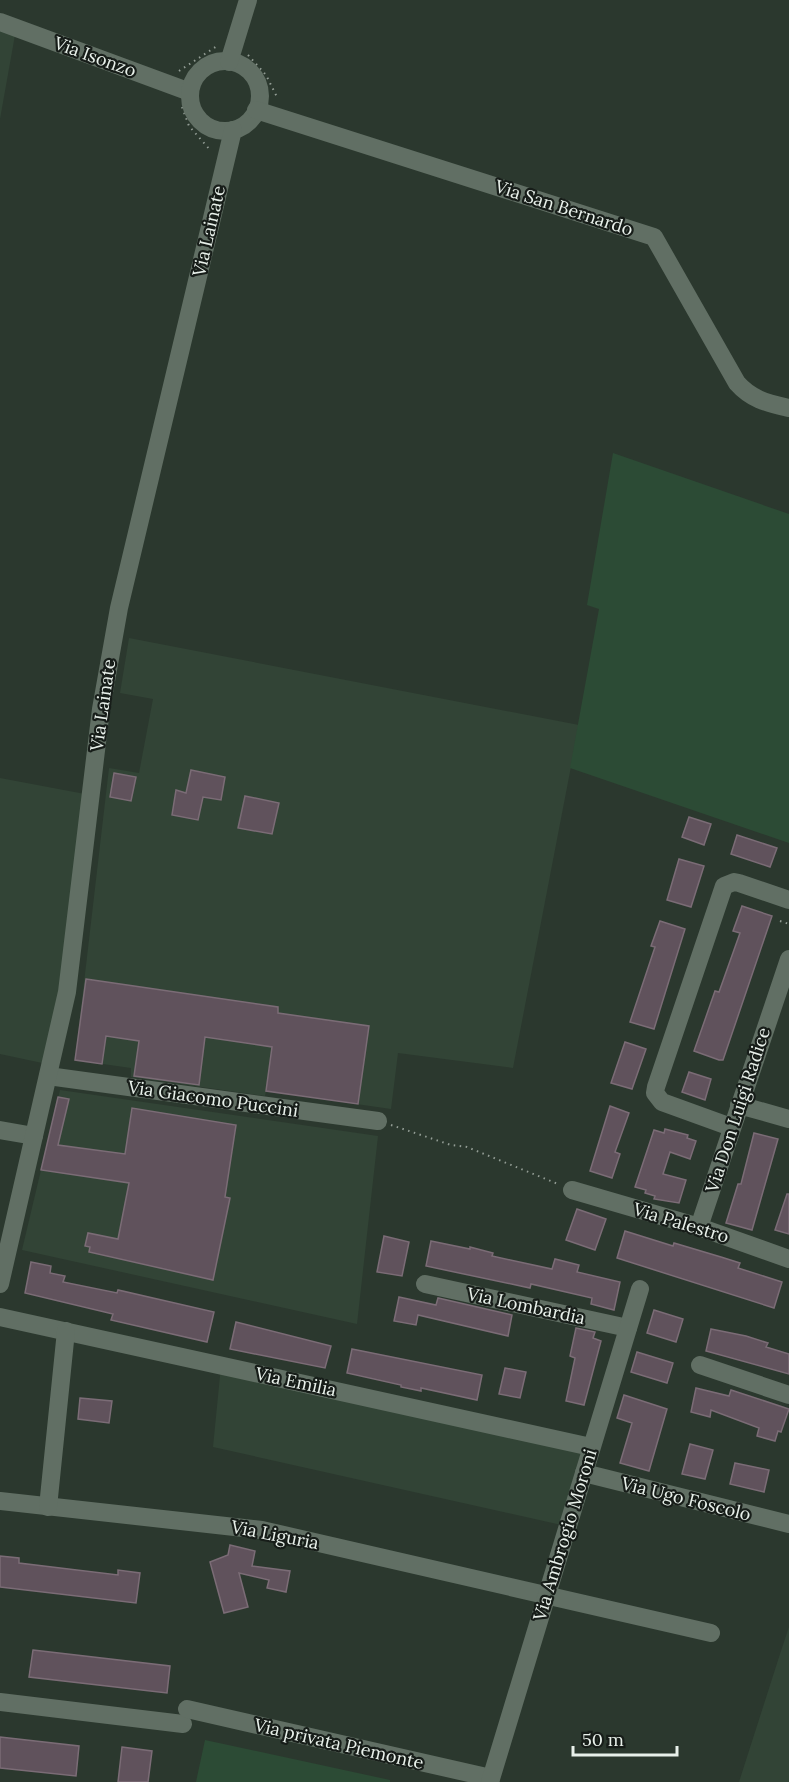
<svg xmlns="http://www.w3.org/2000/svg" width="789" height="1782" font-family="Lora,serif">
  <style>
    .built { fill: #324436 }
    .green { fill: #2c4b35 }
    .building { fill: #60525c; stroke: #7b6c76; stroke-width: 1.5 }
    .lines { fill: none; stroke-linecap: round; stroke-linejoin: round }
    .path { stroke: #939d95; stroke-width: 2; stroke-dasharray: 1.5 4.5; stroke-linecap: butt }
    .minor { stroke: #616f64; stroke-width: 18 }
    .labels { text-anchor: middle; stroke-width: 4.5; stroke-linejoin: round; paint-order: stroke }
    .street-label { font-size: 18px; fill: #e8f0ea; stroke: #171d19 }
  </style>
  <rect width="100%" height="100%" fill="#2b382e"/>
  <g class="built">
    <path d="M 0,29 L 15,35 L 0,119 Z"/>
    <path d="M 129,638 L 579,725 L 513,1068 L 398,1053 L 391,1109 L 266,1091 L 265,1096 L 131,1077 L 131,1068 L 75,1060 L 109,768 L 139,773 L 153,699 L 120,693 Z"/>
    <path d="M 0,778 L 85,794 L 63,991 L 47,1064 L 0,1054 Z"/>
    <path d="M 60,1090 L 378,1136 L 357,1324 L 22,1250 Z"/>
    <path d="M 221,1366 L 590,1448 L 566,1526 L 213,1447 Z"/>
    <path d="M 789,1627 L 789,1782 L 739,1782 L 780,1654 Z"/>
  </g>
  <g class="green">
    <path d="M 613,453 L 789,514 L 789,843 L 570,768 L 599,609 L 587,605 Z"/>
    <path d="M 205,1740 L 390,1780 L 390,1782 L 196,1782 Z"/>
  </g>
  <g class="building">
    <path d="M 191,770 L 225,777 L 221,800 L 203,797 L 198,820 L 172,815 L 176,790 L 186,793 Z"/>
    <path d="M 114,773 L 136,777 L 131,801 L 110,797 Z"/>
    <path d="M 245,796 L 279,803 L 272,834 L 238,828 Z"/>
    <path d="M 689,817 L 711,824 L 704,845 L 682,837 Z"/>
    <path d="M 737,835 L 777,848 L 770,867 L 731,854 Z"/>
    <path d="M 679,859 L 704,866 L 691,907 L 667,900 Z"/>
    <path d="M 742,906 L 772,916 L 723,1060 L 719,1060 L 694,1051 L 715,991 L 719,992 L 740,933 L 733,931 Z"/>
    <path d="M 660,921 L 685,929 L 654,1029 L 630,1022 L 655,947 L 651,946 Z"/>
    <path d="M 86,979 L 278,1007 L 278,1013 L 369,1026 L 358,1104 L 266,1091 L 272,1047 L 205,1037 L 199,1085 L 134,1076 L 139,1041 L 106,1036 L 102,1064 L 75,1060 Z"/>
    <path d="M 625,1042 L 646,1049 L 632,1089 L 611,1083 Z"/>
    <path d="M 689,1072 L 711,1079 L 705,1100 L 682,1092 Z"/>
    <path d="M 58,1097 L 69,1099 L 58,1145 L 125,1154 L 132,1108 L 236,1125 L 225,1197 L 230,1198 L 213,1280 L 89,1252 L 90,1247 L 85,1246 L 88,1233 L 118,1239 L 129,1183 L 41,1170 Z"/>
    <path d="M 610,1106 L 629,1113 L 615,1152 L 620,1154 L 612,1178 L 590,1171 Z"/>
    <path d="M 665,1129 L 688,1135 L 687,1138 L 696,1141 L 690,1159 L 670,1152 L 663,1174 L 686,1180 L 679,1203 L 654,1199 L 655,1196 L 645,1193 L 646,1190 L 635,1187 L 654,1130 L 664,1133 Z"/>
    <path d="M 754,1133 L 778,1139 L 752,1230 L 726,1223 L 738,1184 L 741,1184 Z"/>
    <path d="M 787,1194 L 789,1194 L 789,1234 L 775,1230 Z"/>
    <path d="M 577,1209 L 606,1219 L 595,1250 L 566,1240 Z"/>
    <path d="M 625,1231 L 673,1246 L 674,1243 L 721,1257 L 740,1263 L 738,1268 L 782,1282 L 774,1308 L 617,1258 Z"/>
    <path d="M 384,1236 L 409,1242 L 402,1276 L 377,1272 Z"/>
    <path d="M 431,1241 L 470,1249 L 470,1247 L 493,1253 L 492,1256 L 552,1269 L 555,1259 L 579,1265 L 577,1272 L 620,1282 L 614,1310 L 591,1304 L 592,1298 L 531,1284 L 530,1288 L 426,1266 Z"/>
    <path d="M 31,1262 L 51,1266 L 50,1273 L 65,1276 L 63,1282 L 117,1293 L 118,1290 L 214,1312 L 207,1342 L 111,1320 L 113,1314 L 25,1293 Z"/>
    <path d="M 399,1297 L 436,1305 L 438,1298 L 512,1315 L 508,1336 L 418,1315 L 416,1325 L 394,1321 Z"/>
    <path d="M 654,1310 L 683,1319 L 676,1342 L 647,1333 Z"/>
    <path d="M 236,1322 L 331,1346 L 325,1368 L 230,1349 Z"/>
    <path d="M 576,1328 L 595,1332 L 593,1338 L 601,1341 L 584,1405 L 566,1401 L 575,1358 L 570,1356 Z"/>
    <path d="M 711,1329 L 746,1336 L 768,1343 L 766,1347 L 789,1354 L 789,1374 L 706,1351 Z"/>
    <path d="M 352,1349 L 482,1375 L 477,1400 L 421,1388 L 421,1391 L 401,1387 L 401,1385 L 347,1373 Z"/>
    <path d="M 637,1352 L 673,1363 L 667,1383 L 631,1372 Z"/>
    <path d="M 505,1368 L 526,1372 L 520,1398 L 499,1394 Z"/>
    <path d="M 696,1388 L 729,1396 L 731,1390 L 789,1409 L 781,1432 L 778,1431 L 775,1441 L 757,1436 L 759,1428 L 711,1410 L 710,1417 L 691,1412 Z"/>
    <path d="M 624,1395 L 667,1409 L 649,1471 L 620,1463 L 632,1423 L 617,1418 Z"/>
    <path d="M 80,1398 L 112,1401 L 109,1423 L 78,1419 Z"/>
    <path d="M 690,1444 L 713,1450 L 705,1479 L 682,1474 Z"/>
    <path d="M 735,1463 L 769,1470 L 764,1492 L 730,1484 Z"/>
    <path d="M 230,1545 L 255,1551 L 252,1566 L 290,1571 L 286,1592 L 267,1588 L 269,1580 L 239,1573 L 248,1607 L 224,1613 L 210,1562 L 228,1555 Z"/>
    <path d="M 0,1556 L 19,1558 L 19,1563 L 118,1575 L 118,1570 L 140,1573 L 136,1603 L 0,1587 Z"/>
    <path d="M 33,1650 L 170,1666 L 167,1693 L 29,1677 Z"/>
    <path d="M 0,1737 L 79,1746 L 76,1776 L 0,1768 Z"/>
    <path d="M 122,1747 L 152,1751 L 148,1782 L 118,1782 Z"/>
  </g>
  <g class="lines">
    <g class="path">
      <path d="M 248,55 L 266,75 L 278,99"/>
      <path d="M 179,71 L 217,46"/>
      <path d="M 182,107 L 189,126 L 211,151"/>
      <path d="M 780,921 L 789,924"/>
      <path d="M 391,1125 L 451,1145 L 467,1147 L 558,1184"/>
    </g>
    <g class="minor">
      <path d="M 0,22 L 190,92"/>
      <circle cx="225" cy="96" r="35"/>
      <path d="M 229,62 L 248,0"/>
      <path d="M 256,110 L 654,237 L 737,383 C 752,400 768,403 789,408"/>
      <path d="M 48,1076 L 378,1121"/>
      <path d="M 739,1105 L 789,1119"/>
      <path d="M 731,1127 L 662,1102 L 655,1093 L 656,1087 L 724,886 L 734,882 L 739,883 L 789,900"/>
      <path d="M 0,1130 L 34,1136"/>
      <path d="M 572,1190 L 699,1227 L 789,1259"/>
      <path d="M 699,1227 L 789,959"/>
      <path d="M 0,1284 L 67,992 L 101,709 L 119,608 L 233,130"/>
      <path d="M 425,1284 L 628,1328"/>
      <path d="M 0,1317 L 591,1447"/>
      <path d="M 700,1365 L 789,1395"/>
      <path d="M 584,1473 L 789,1524"/>
      <path d="M 0,1501 L 262,1530 L 711,1633"/>
      <path d="M 48,1507 L 66,1331"/>
      <path d="M 0,1702 L 183,1724"/>
      <path d="M 187,1709 L 491,1778"/>
      <path d="M 490,1782 L 640,1289"/>
    </g>
  </g>
  <g class="labels">
    <g class="street-label">
      <text transform="translate(95 57) rotate(20)" y="6">Via Isonzo</text>
      <text transform="translate(564 208) rotate(18)" y="6">Via San Bernardo</text>
      <text transform="translate(209 231) rotate(-77)" y="6">Via Lainate</text>
      <text transform="translate(103 705) rotate(-82)" y="6">Via Lainate</text>
      <text transform="translate(213 1099) rotate(8)" y="6">Via Giacomo Puccini</text>
      <text transform="translate(738 1110) rotate(-72)" y="6">Via Don Luigi Radice</text>
      <text transform="translate(681 1223) rotate(17)" y="6">Via Palestro</text>
      <text transform="translate(526 1306) rotate(12)" y="6">Via Lombardia</text>
      <text transform="translate(296 1382) rotate(12)" y="6">Via Emilia</text>
      <text transform="translate(686 1499) rotate(14)" y="6">Via Ugo Foscolo</text>
      <text transform="translate(275 1535) rotate(11)" y="6">Via Liguria</text>
      <text transform="translate(565 1535) rotate(-73)" y="6">Via Ambrogio Moroni</text>
      <text transform="translate(339 1744) rotate(13)" y="6">Via privata Piemonte</text>
    </g>
  </g>
  <path d="M573 1746v9h104v-9" fill="none" stroke="#e8f0ea" stroke-width="3"/>
  <text x="582" y="1746" font-size="18" fill="#e8f0ea" stroke="#171d19" stroke-width="4.5" paint-order="stroke">50 m</text>
</svg>
